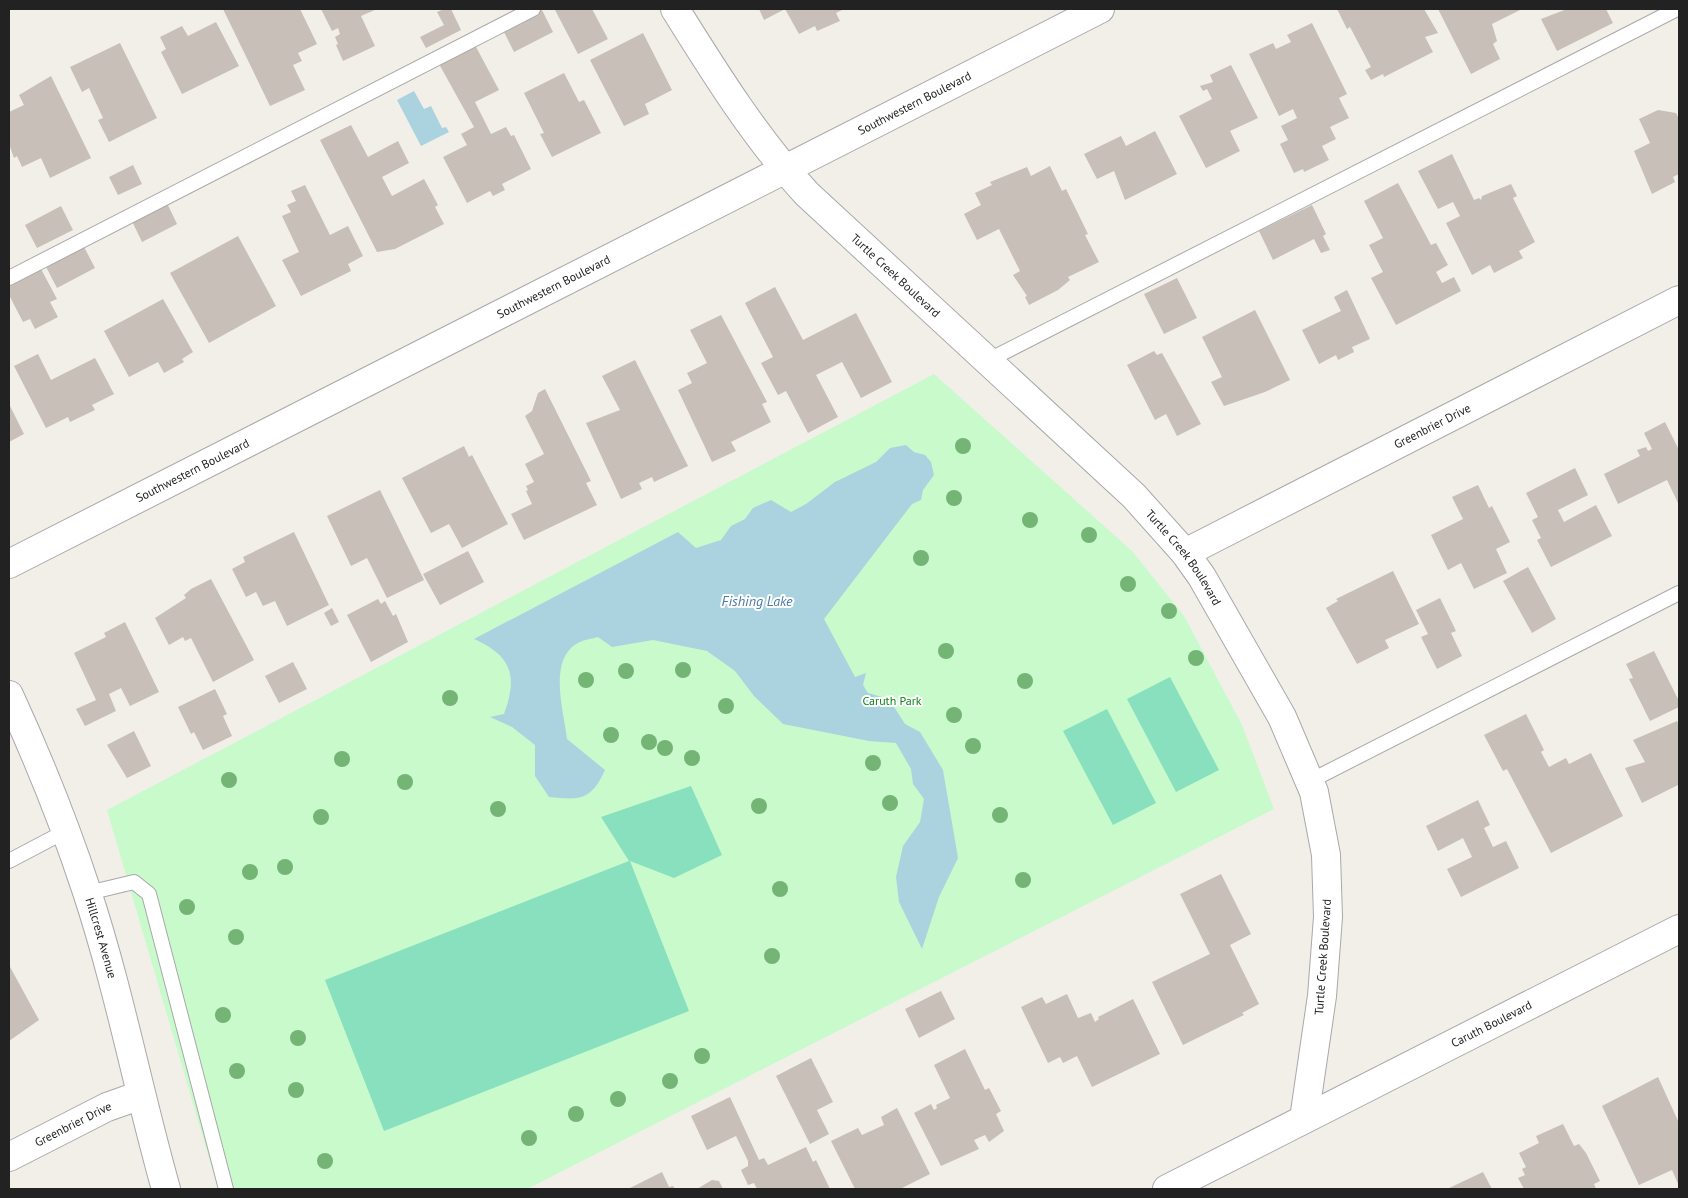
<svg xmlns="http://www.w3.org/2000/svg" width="1688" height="1198" font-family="'PT Sans',sans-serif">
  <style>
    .park { fill: #c8facc }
    .pitch { fill: #88e0be }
    .water { fill: #aad3df }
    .building { fill: #c7bfb8 }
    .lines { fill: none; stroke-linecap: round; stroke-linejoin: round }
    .service-casing { stroke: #a9a9a9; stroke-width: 16 }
    .minor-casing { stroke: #a9a9a9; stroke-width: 30 }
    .tertiary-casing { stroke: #a9a9a9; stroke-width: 30 }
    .service { stroke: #fff; stroke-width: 14 }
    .minor { stroke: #fff; stroke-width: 28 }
    .tertiary { stroke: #fff; stroke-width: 28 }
    .tree { fill: #74b475 }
    .labels { text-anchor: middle; stroke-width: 4; stroke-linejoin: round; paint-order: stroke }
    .street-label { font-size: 12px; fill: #222; stroke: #fff }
    .park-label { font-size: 12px; fill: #0c8416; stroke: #fff }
    .water-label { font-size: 14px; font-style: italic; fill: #4a7aab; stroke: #fff }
  </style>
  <rect width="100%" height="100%" fill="#f2efe9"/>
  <path class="park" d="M 934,374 L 1132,551 L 1184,616 L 1242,725 L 1274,809 L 527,1189 L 218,1189 L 107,810 Z"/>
  <g class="pitch">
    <path d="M 1170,677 L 1219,770 L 1176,792 L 1127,699 Z"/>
    <path d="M 1107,709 L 1156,803 L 1113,825 L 1063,731 Z"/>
    <path d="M 691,786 L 722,855 L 674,878 L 630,861 L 689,1011 L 384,1131 L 325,980 L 629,861 L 601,817 Z"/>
  </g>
  <g class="water">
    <path d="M 414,91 L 424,109 L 431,106 L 442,128 L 446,127 L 449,132 L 421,146 L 397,100 Z"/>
    <path d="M 906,445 L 914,452 L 925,455 L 931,462 L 934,475 L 923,490 L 921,500 L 912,504 L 824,619 L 855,677 L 866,673 L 863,685 L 868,693 L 889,699 L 905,724 L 920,732 L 943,770 L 958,858 L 939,897 L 922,949 L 899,902 L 896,877 L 903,846 L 920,822 L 924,799 L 913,784 L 911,769 L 896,743 L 869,741 L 783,724 L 754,696 L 735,671 L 707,651 L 653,640 L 612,647 L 598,637 C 591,639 582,640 576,644 C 548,662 564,712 567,739 L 605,770 C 591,801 580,800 549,797 L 535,776 L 535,745 L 512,727 L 490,717 L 504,714 C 518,676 512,656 474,639 L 678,532 L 696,548 L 721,540 L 731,526 L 745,519 L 753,508 L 771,500 L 791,512 L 806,504 L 835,482 L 876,462 L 890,448 Z"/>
  </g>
  <g class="building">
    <path d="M 223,9 L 300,9 L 317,44 L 298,53 L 302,61 L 293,65 L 305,90 L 270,106 Z"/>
    <path d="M 321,9 L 377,9 L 361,16 L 375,46 L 343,61 L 336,45 L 338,44 L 335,37 L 340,34 L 338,28 L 332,31 Z"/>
    <path d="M 444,9 L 451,9 L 461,30 L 426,48 L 420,37 L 444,25 L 437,12 Z"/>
    <path d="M 559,9 L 592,9 L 608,39 L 578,54 L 555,10 Z"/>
    <path d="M 759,9 L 844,9 L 836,13 L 840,21 L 817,31 L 815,26 L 799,34 L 785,9 L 764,20 Z"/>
    <path d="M 1337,9 L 1424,9 L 1438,33 L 1425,37 L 1433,52 L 1384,77 L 1383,74 L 1371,80 L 1365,70 L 1371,67 L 1350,27 L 1347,29 Z"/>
    <path d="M 1438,9 L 1522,9 L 1492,24 L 1497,41 L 1493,44 L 1500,59 L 1471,74 Z"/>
    <path d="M 1567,9 L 1606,9 L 1613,23 L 1557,51 L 1541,19 Z"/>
    <path d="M 542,10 L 553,32 L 514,52 L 503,30 Z"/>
    <path d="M 216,22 L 239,66 L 182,94 L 161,52 L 166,49 L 160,37 L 182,26 L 188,36 Z"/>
    <path d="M 1312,23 L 1347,94 L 1339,98 L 1349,118 L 1330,127 L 1336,139 L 1322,146 L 1329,160 L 1304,172 L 1303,169 L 1294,173 L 1280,144 L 1288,140 L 1281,126 L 1297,118 L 1293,109 L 1279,116 L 1249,54 L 1273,43 L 1276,49 L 1291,42 L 1287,35 Z"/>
    <path d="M 643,33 L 672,90 L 645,104 L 649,114 L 624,126 L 590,60 Z"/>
    <path d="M 120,43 L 157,118 L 109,142 L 98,120 L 103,118 L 89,88 L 82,92 L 70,67 Z"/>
    <path d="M 475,45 L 499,90 L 475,102 L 491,134 L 506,127 L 511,136 L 514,135 L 531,169 L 502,184 L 505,190 L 493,196 L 490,191 L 467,203 L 443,157 L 467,145 L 461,134 L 474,127 L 439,64 Z"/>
    <path d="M 1231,65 L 1258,118 L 1230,131 L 1240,151 L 1206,168 L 1179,116 L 1212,99 L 1207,89 L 1203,91 L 1200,86 L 1213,82 L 1210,75 Z"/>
    <path d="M 564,73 L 579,102 L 584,100 L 601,133 L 552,157 L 540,134 L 544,133 L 524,93 Z"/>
    <path d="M 51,76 L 91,158 L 50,178 L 41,158 L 22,167 L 17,156 L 14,158 L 9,144 L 9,112 L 24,105 L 19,95 Z"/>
    <path d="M 1658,110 L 1676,113 L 1679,119 L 1679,174 L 1673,177 L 1675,182 L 1652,194 L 1634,151 L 1650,143 L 1639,119 Z"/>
    <path d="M 351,125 L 368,157 L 398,141 L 409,163 L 382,177 L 392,196 L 424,179 L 438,205 L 435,207 L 444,224 L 395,249 L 377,252 L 320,140 Z"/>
    <path d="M 1155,131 L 1177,174 L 1125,200 L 1114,171 L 1097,179 L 1084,154 L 1121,136 L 1126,146 Z"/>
    <path d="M 1452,154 L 1474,200 L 1479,198 L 1481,200 L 1482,196 L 1511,184 L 1517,196 L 1513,198 L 1535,242 L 1519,251 L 1523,258 L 1494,273 L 1490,265 L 1472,275 L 1446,223 L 1460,216 L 1453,202 L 1438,209 L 1418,171 Z"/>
    <path d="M 133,165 L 142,184 L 118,195 L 109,177 Z"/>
    <path d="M 1050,166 L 1062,191 L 1066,189 L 1088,234 L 1085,235 L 1099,262 L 1068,277 L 1070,280 L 1058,290 L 1029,305 L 1025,297 L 1027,296 L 1013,275 L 1020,271 L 999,229 L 977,240 L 964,214 L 981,205 L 975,193 L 992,185 L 990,182 L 1027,167 L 1031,176 Z"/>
    <path d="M 1398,183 L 1431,245 L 1436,243 L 1448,265 L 1436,272 L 1442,283 L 1454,277 L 1461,291 L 1396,325 L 1371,278 L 1383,272 L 1369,245 L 1383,238 L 1364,201 Z"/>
    <path d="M 305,185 L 330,235 L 348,226 L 363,256 L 348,264 L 351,271 L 301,296 L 282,260 L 299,252 L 282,216 L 291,212 L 287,205 L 296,201 L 291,191 Z"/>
    <path d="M 165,199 L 177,224 L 142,242 L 130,217 Z"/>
    <path d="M 1312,205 L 1326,234 L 1323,236 L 1330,250 L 1321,253 L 1314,239 L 1273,260 L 1259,231 Z"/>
    <path d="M 61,206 L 73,230 L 37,248 L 25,225 Z"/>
    <path d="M 238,236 L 276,306 L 209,343 L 170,273 Z"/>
    <path d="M 82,243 L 95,268 L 57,288 L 44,263 Z"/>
    <path d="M 41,269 L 57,299 L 50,302 L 58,317 L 35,329 L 30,319 L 23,322 L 9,295 L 9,286 Z"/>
    <path d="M 1177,278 L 1197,318 L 1164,334 L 1144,294 Z"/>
    <path d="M 775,287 L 803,340 L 856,313 L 892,382 L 861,398 L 842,362 L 816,375 L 838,417 L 808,433 L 786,391 L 778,395 L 761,363 L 773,357 L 745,303 Z"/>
    <path d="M 1347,290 L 1370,339 L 1352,347 L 1354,352 L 1338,360 L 1336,355 L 1319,364 L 1302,330 L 1341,311 L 1334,297 Z"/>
    <path d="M 163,299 L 193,352 L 182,359 L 184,362 L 164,373 L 158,362 L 129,377 L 104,331 Z"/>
    <path d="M 1255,310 L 1290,380 L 1265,392 L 1224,406 L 1211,382 L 1222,377 L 1202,337 Z"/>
    <path d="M 721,315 L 767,402 L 762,404 L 771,422 L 731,442 L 736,451 L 712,462 L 678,390 L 692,383 L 687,373 L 707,363 L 690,330 Z"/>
    <path d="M 1154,351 L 1157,355 L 1162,353 L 1201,424 L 1177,436 L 1166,414 L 1155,420 L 1127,365 Z"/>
    <path d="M 38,354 L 51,380 L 95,358 L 114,394 L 92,405 L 95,410 L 70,422 L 68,417 L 46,428 L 14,366 Z"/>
    <path d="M 635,360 L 688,466 L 654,482 L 652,477 L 639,483 L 642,489 L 621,499 L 586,423 L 620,410 L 602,376 Z"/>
    <path d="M 545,389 L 591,481 L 586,483 L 597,505 L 524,540 L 511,514 L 532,504 L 526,491 L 528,490 L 526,486 L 534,482 L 525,464 L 544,454 L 525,416 L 532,411 L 538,393 Z"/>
    <path d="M 9,404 L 24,434 L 9,442 Z"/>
    <path d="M 1665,422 L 1679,450 L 1679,505 L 1667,480 L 1618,504 L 1604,474 L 1640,456 L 1637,450 L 1646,447 L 1648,451 L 1652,449 L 1644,433 Z"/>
    <path d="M 464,446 L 469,457 L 472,455 L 508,524 L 462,548 L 449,524 L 431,533 L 402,478 Z"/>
    <path d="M 1575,468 L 1588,495 L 1558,510 L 1564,522 L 1596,505 L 1612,536 L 1551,567 L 1537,540 L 1541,538 L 1532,520 L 1538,517 L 1526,493 Z"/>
    <path d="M 1478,485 L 1489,508 L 1492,506 L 1510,542 L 1496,549 L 1507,573 L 1474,589 L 1461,563 L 1448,570 L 1431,535 L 1463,519 L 1452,497 Z"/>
    <path d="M 380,490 L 424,580 L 387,598 L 367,558 L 351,566 L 327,516 Z"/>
    <path d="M 294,532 L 329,605 L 287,626 L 275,601 L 263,606 L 256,592 L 246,597 L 232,569 L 245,562 L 243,557 Z"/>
    <path d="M 468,551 L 484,582 L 440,605 L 423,574 Z"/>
    <path d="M 1528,567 L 1556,619 L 1532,633 L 1503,581 Z"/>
    <path d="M 1393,571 L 1419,624 L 1385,640 L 1389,648 L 1357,664 L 1326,608 L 1338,601 L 1336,599 Z"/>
    <path d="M 211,579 L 254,660 L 213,682 L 191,638 L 185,641 L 183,637 L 169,645 L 155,618 L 186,598 L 184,595 L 191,589 Z"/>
    <path d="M 1440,598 L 1456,631 L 1451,633 L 1462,656 L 1437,669 L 1421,637 L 1428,634 L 1416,610 Z"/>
    <path d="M 378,599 L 381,604 L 385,601 L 393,616 L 396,614 L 408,642 L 371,662 L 347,615 Z"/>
    <path d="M 332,608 L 339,622 L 331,626 L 324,613 Z"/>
    <path d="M 125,622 L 159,692 L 130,706 L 121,688 L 109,694 L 116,711 L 85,726 L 76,709 L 96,700 L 74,653 L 106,637 L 104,633 Z"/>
    <path d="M 1654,651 L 1679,701 L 1679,707 L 1650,721 L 1629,679 L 1633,678 L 1626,664 Z"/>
    <path d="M 293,662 L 307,689 L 279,703 L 265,676 Z"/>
    <path d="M 215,689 L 227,714 L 223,716 L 232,736 L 203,750 L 194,732 L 191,734 L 178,707 Z"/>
    <path d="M 1526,714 L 1544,750 L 1541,752 L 1549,767 L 1566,758 L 1569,764 L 1591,753 L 1623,816 L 1551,853 L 1507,769 L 1503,771 L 1484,735 Z"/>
    <path d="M 1677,721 L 1679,725 L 1679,789 L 1678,785 L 1642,803 L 1625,768 L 1645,762 L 1633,740 Z"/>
    <path d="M 134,731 L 151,766 L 127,778 L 107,745 Z"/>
    <path d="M 1478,800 L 1490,825 L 1484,828 L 1493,847 L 1506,841 L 1519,868 L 1461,897 L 1447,869 L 1472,857 L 1463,838 L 1438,851 L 1426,826 Z"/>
    <path d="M 1221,874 L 1251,934 L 1230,945 L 1259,1004 L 1242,1013 L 1244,1015 L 1183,1045 L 1152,982 L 1210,954 L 1180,894 Z"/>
    <path d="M 9,965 L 39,1020 L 9,1041 Z"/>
    <path d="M 941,991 L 955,1019 L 919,1038 L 905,1009 Z"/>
    <path d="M 1067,994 L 1078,1018 L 1091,1013 L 1095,1022 L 1099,1019 L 1098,1017 L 1133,999 L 1160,1054 L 1092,1087 L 1077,1056 L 1063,1063 L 1060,1057 L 1048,1063 L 1021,1007 L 1042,997 L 1046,1004 Z"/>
    <path d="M 965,1049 L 985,1090 L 989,1088 L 1001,1111 L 996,1114 L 1004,1131 L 989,1142 L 985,1135 L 974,1140 L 979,1149 L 941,1166 L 914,1113 L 931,1104 L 934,1110 L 937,1108 L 936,1105 L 950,1098 L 934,1065 Z"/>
    <path d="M 811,1058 L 833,1102 L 817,1110 L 829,1134 L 810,1144 L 776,1076 Z"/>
    <path d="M 1658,1077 L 1679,1123 L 1679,1186 L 1672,1170 L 1639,1185 L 1602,1106 Z"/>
    <path d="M 730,1097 L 759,1160 L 764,1158 L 768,1165 L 806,1147 L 813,1162 L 816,1160 L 830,1189 L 757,1189 L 754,1183 L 748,1185 L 741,1170 L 748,1166 L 748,1161 L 736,1136 L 707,1150 L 691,1116 Z"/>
    <path d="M 897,1108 L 930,1174 L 900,1189 L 855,1189 L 831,1141 L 858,1128 L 862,1135 L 884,1125 L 881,1117 Z"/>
    <path d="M 1563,1124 L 1574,1146 L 1579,1144 L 1586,1153 L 1600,1181 L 1594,1184 L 1596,1189 L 1524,1189 L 1518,1178 L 1525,1175 L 1522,1169 L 1526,1167 L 1519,1153 L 1539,1143 L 1536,1136 Z"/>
    <path d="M 662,1172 L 669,1187 L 673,1186 L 675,1189 L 628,1189 Z"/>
    <path d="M 1483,1172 L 1492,1189 L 1447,1189 Z"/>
    <path d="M 712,1180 L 719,1181 L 723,1189 L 697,1189 Z"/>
  </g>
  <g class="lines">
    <g class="service-casing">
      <g id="service">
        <path d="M 9,278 L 533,9"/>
        <path d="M 987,361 L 1677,9"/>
        <path d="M 1310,781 L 1679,593"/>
        <path d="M 9,861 L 66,831"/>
        <path d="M 88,893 L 134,882 L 149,894 L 226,1189"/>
      </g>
    </g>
    <g class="minor-casing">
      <g id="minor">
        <path id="s1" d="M 675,9 C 715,73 756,139 807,194 L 1134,496 L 1185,553 L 1202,577 L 1282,717 L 1314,792 L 1326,855 L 1328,917 L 1322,996 L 1304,1119"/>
        <path id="s2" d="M 1185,553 L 1679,300"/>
        <path id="s3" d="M 9,1157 L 107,1107 L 141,1095"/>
        <path id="s4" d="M 1167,1189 L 1679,929"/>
      </g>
    </g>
    <g class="tertiary-casing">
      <g id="tertiary">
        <path id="s5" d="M 9,564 L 1100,9"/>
        <path id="s6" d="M 9,695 C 38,758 65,825 87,892 C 119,989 138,1090 166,1189"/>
      </g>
    </g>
    <use href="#service" class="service"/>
    <use href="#minor" class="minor"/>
    <use href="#tertiary" class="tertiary"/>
  </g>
  <g class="tree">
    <circle cx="963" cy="446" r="8"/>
    <circle cx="954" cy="498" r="8"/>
    <circle cx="1030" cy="520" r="8"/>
    <circle cx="1089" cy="535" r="8"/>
    <circle cx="921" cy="558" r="8"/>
    <circle cx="1128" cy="584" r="8"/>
    <circle cx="1169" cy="611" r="8"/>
    <circle cx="946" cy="651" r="8"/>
    <circle cx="1196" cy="658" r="8"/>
    <circle cx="683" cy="670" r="8"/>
    <circle cx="626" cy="671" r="8"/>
    <circle cx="586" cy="680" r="8"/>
    <circle cx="1025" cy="681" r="8"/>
    <circle cx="450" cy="698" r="8"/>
    <circle cx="726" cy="706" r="8"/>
    <circle cx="954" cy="715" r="8"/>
    <circle cx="611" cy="735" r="8"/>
    <circle cx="649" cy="742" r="8"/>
    <circle cx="973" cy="746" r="8"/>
    <circle cx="665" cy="748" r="8"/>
    <circle cx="692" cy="758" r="8"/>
    <circle cx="342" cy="759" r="8"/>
    <circle cx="873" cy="763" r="8"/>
    <circle cx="229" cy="780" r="8"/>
    <circle cx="405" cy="782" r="8"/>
    <circle cx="890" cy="803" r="8"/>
    <circle cx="759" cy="806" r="8"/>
    <circle cx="498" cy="809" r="8"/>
    <circle cx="1000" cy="815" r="8"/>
    <circle cx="321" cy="817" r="8"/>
    <circle cx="285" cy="867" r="8"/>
    <circle cx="250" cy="872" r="8"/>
    <circle cx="1023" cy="880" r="8"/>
    <circle cx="780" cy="889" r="8"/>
    <circle cx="187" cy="907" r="8"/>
    <circle cx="236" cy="937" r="8"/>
    <circle cx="772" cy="956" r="8"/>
    <circle cx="223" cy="1015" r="8"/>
    <circle cx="298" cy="1038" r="8"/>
    <circle cx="702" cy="1056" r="8"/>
    <circle cx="237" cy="1071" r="8"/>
    <circle cx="670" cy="1081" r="8"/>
    <circle cx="296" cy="1090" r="8"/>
    <circle cx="618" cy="1099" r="8"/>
    <circle cx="576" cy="1114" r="8"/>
    <circle cx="529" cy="1138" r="8"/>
    <circle cx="325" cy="1161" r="8"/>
  </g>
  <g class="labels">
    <g class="street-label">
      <text dy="4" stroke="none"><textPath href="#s5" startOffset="1016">Southwestern Boulevard</textPath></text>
      <text dy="4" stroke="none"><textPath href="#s1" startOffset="348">Turtle Creek Boulevard</textPath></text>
      <text dy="4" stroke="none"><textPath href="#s5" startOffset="611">Southwestern Boulevard</textPath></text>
      <text dy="4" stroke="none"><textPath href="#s2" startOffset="278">Greenbrier Drive</textPath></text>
      <text dy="4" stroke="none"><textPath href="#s5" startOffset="206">Southwestern Boulevard</textPath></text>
      <text dy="4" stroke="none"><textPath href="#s1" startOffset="752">Turtle Creek Boulevard</textPath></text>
      <text dy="4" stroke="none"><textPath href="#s6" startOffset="260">Hillcrest Avenue</textPath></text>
      <text transform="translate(1323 957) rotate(-86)" y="4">Turtle Creek Boulevard</text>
      <text dy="4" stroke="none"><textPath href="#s4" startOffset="364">Caruth Boulevard</textPath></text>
      <text dy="4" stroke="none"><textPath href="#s3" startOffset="72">Greenbrier Drive</textPath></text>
    </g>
    <g class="park-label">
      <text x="892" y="705">Caruth Park</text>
    </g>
    <g class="water-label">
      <text x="757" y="606">Fishing Lake</text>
    </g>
  </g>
  <rect width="1688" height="1198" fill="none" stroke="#222222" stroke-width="20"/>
</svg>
